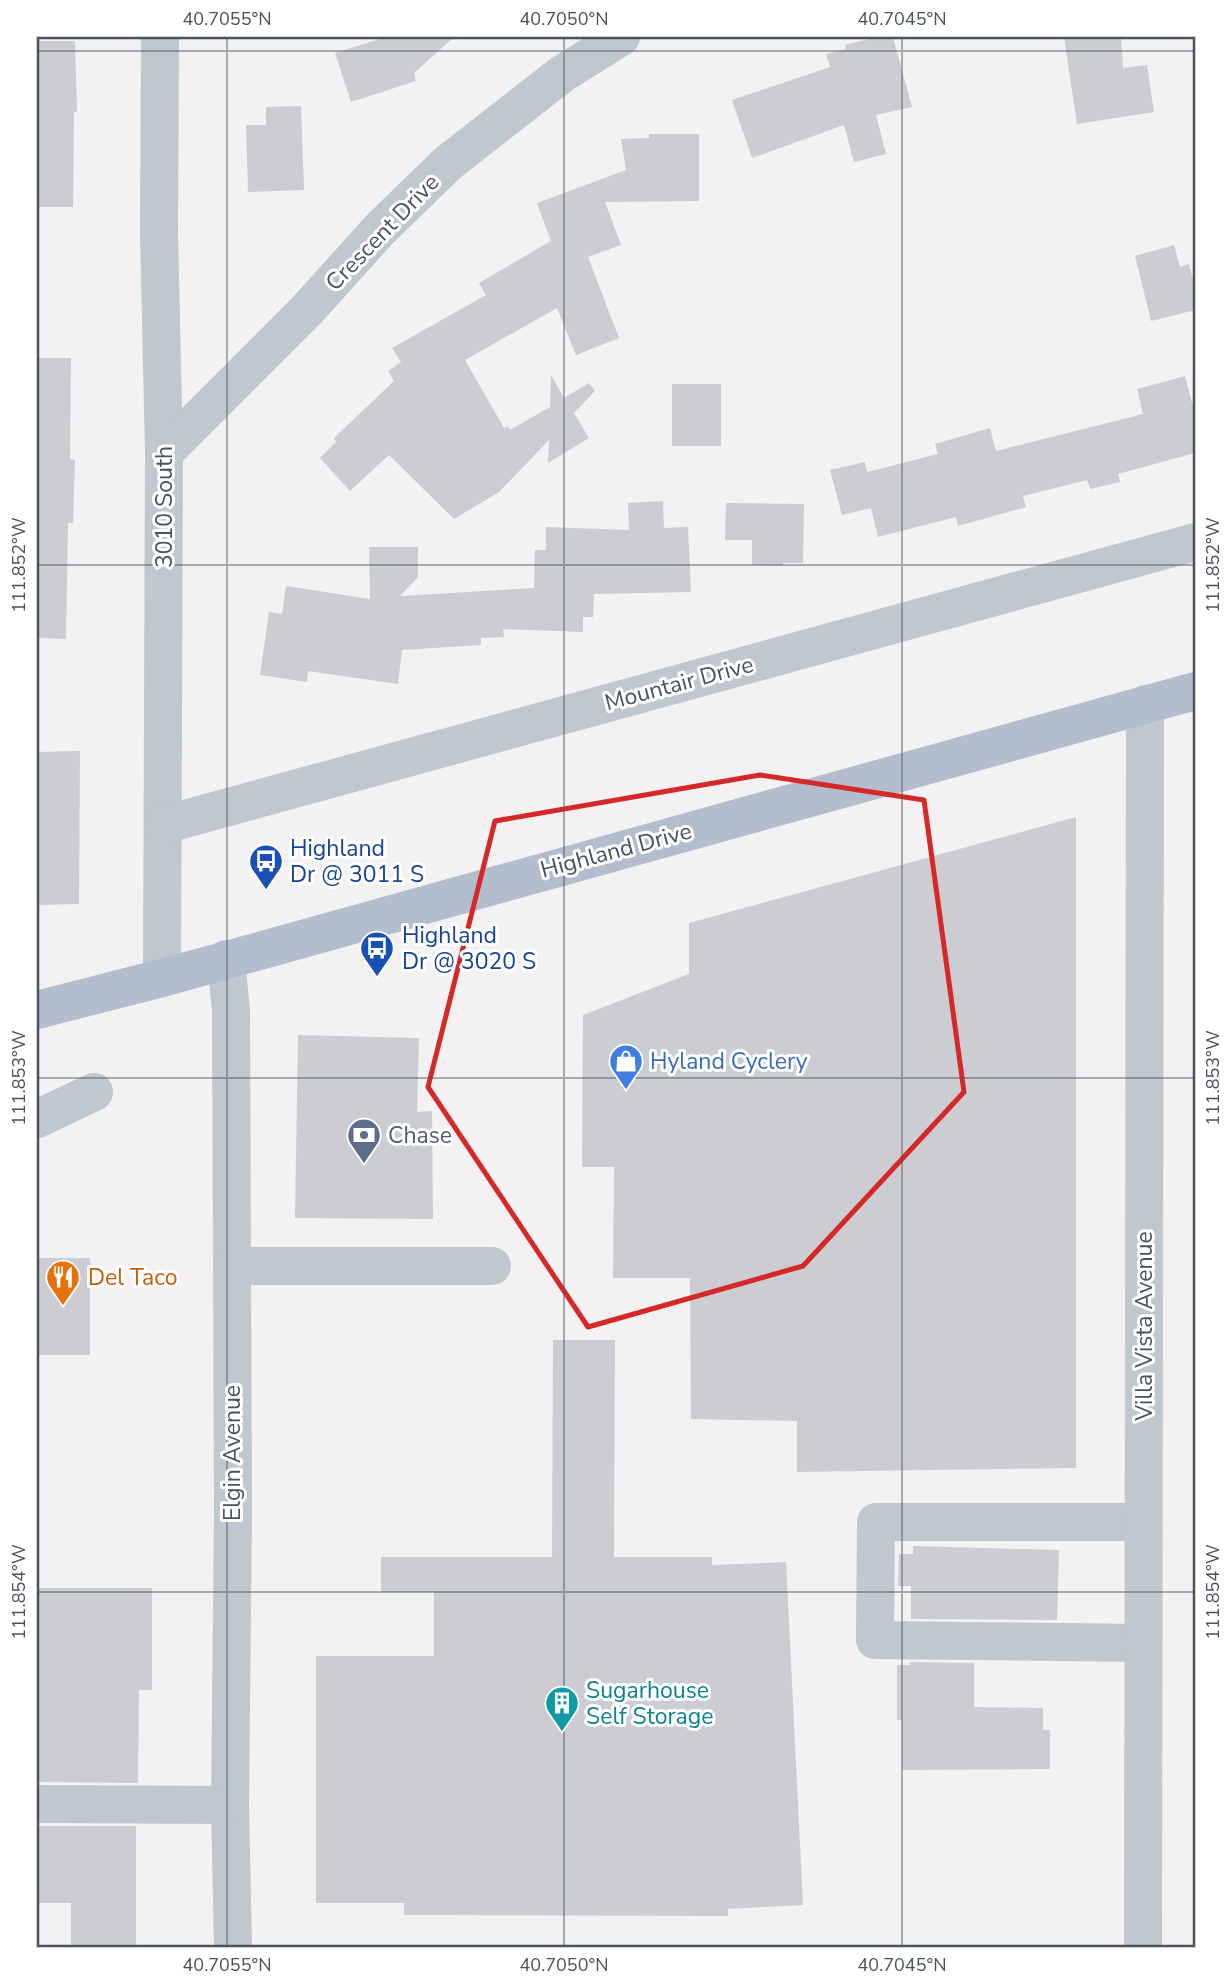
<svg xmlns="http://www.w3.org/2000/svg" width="1232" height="1984" font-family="'Nunito Sans',sans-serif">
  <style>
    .building { fill: #cbcdd3 }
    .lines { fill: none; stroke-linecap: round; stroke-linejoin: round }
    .minor { stroke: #bfc7cf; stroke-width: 38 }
    .major { stroke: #b2bece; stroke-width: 38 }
    .marked { fill: none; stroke: #d62828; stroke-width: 5; stroke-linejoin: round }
    .ticks { fill: none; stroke: #49525e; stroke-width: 2; stroke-opacity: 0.45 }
    .labels { text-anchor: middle; stroke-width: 6; stroke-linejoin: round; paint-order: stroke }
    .street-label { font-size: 23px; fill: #49525e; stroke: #fff }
    .transit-label { font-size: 23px; fill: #164399; stroke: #fff; text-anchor: start }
    .shop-label { font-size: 23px; fill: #366cbe; stroke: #fff; text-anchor: start }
    .service-label { font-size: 23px; fill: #4e5e75; stroke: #fff; text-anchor: start }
    .food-label { font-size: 23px; fill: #c56008; stroke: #fff; text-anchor: start }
    .culture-label { font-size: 23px; fill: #0d838f; stroke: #fff; text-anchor: start }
    .neatline { fill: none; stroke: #49525e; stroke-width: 2.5 }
    .ticks-label { font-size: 18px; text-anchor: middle; fill: #49525e }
  </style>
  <rect width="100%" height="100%" fill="#f3f1f1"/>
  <g class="building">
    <path d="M 386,37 L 454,37 L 414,73 L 416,81 L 351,102 L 335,53 Z"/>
    <path d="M 877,37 L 893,37 L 912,107 L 876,115 L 886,154 L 854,162 L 844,125 L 752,158 L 732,100 L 830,67 L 826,54 L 846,49 L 845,45 Z"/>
    <path d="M 1064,37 L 1121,37 L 1123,68 L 1147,65 L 1154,112 L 1077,124 Z"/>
    <path d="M 37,41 L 75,41 L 77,112 L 74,112 L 73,207 L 37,207 Z"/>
    <path d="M 301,106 L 304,190 L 248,192 L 246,125 L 266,125 L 266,107 Z"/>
    <path d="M 649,134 L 699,134 L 699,201 L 605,202 L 621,245 L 588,257 L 619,338 L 576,355 L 557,308 L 465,360 L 504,428 L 508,426 L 510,430 L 550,407 L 551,375 L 564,398 L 589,383 L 595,391 L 574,413 L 589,438 L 548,463 L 549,440 L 499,492 L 454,519 L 389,455 L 350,491 L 320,458 L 336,442 L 334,438 L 394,381 L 388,371 L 401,362 L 392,348 L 486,295 L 479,283 L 551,241 L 537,203 L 626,170 L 621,139 L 649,138 Z"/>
    <path d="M 1174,245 L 1180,267 L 1189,264 L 1195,288 L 1195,310 L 1151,321 L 1135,256 Z"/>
    <path d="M 37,358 L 71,358 L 70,459 L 75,460 L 73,523 L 68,523 L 66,639 L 37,638 Z"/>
    <path d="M 1185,376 L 1195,414 L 1195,453 L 1118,474 L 1120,482 L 1090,489 L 1087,480 L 1023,496 L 1026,507 L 958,526 L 956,517 L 878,537 L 871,508 L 842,515 L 830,470 L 865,462 L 867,472 L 938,454 L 935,444 L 990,428 L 996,451 L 1143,414 L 1137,389 Z"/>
    <rect x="672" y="384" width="49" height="62"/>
    <path d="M 663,501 L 664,528 L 688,527 L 691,592 L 594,594 L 593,617 L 583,617 L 583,632 L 503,629 L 504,637 L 481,638 L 481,645 L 402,650 L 398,684 L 308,671 L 307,682 L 260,675 L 269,612 L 282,614 L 286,586 L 370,599 L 369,547 L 418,547 L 418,577 L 400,596 L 534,588 L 535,550 L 546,550 L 546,527 L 629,530 L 628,503 Z"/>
    <path d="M 726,503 L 804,504 L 803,563 L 783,563 L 783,566 L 752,565 L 752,540 L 725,540 Z"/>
    <path d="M 80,751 L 79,904 L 37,905 L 37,752 Z"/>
    <path d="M 1076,817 L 1076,1468 L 797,1472 L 797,1421 L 691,1419 L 690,1278 L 613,1278 L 614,1167 L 582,1167 L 583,1015 L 689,974 L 689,923 Z"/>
    <path d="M 298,1035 L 419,1038 L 417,1112 L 432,1111 L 433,1219 L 295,1218 Z"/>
    <rect x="37" y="1258" width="53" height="97"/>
    <path d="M 553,1340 L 615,1340 L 614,1557 L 712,1557 L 712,1565 L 786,1562 L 803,1905 L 728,1909 L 728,1916 L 404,1915 L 404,1903 L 316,1903 L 316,1656 L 434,1656 L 434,1592 L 381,1592 L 381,1557 L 552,1557 Z"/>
    <path d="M 913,1546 L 1059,1550 L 1057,1620 L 911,1619 L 911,1586 L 898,1586 L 899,1554 L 913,1554 Z"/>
    <path d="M 37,1588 L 152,1588 L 152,1690 L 139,1690 L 138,1783 L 37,1782 Z"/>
    <path d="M 910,1662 L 974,1663 L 974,1707 L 1043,1708 L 1043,1730 L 1050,1730 L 1050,1769 L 902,1770 L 902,1720 L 897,1720 L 897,1665 L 910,1665 Z"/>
    <path d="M 37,1826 L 136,1826 L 136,1947 L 71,1947 L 71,1903 L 37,1903 Z"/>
  </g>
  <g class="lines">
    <g class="minor">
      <path d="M 160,37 L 159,232 L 164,453 L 162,978"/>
      <path d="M 164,453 L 307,310 L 380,229 L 448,163 L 562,74 L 621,37"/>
      <path d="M 163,825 L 1195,542"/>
      <path d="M 226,959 L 231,1011 L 233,1510 L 230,1805 L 233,1947"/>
      <path d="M 37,1119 L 94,1092"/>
      <path d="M 232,1266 L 492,1266"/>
      <path d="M 1143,1522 L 876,1522 L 875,1640 L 1143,1643"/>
      <path d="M 37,1804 L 230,1805"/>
      <path d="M 1143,1947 L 1145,704"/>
    </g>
    <path class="major" d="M 37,1010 L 162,978 L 1195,691"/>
  </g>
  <path class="marked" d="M 760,775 L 924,800 L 964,1092 L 803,1266 L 588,1327 L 428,1087 L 495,821 Z"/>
  <path class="ticks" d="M 227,37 L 227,1947M 564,37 L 564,1947M 902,37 L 902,1947M 37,51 L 1195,51M 37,565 L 1195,565M 37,1078 L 1195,1078M 37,1592 L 1195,1592"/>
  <defs>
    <g id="bus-pin" transform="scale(1.75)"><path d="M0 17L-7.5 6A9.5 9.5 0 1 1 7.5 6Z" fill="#1a4fb4" stroke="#fff"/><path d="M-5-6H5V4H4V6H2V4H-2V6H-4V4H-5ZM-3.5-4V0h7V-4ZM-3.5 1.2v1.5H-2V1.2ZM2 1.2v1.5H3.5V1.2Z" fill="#fff"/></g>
    <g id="shop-pin" transform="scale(1.75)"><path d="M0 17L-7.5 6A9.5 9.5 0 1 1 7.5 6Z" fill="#3f7fe0" stroke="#fff"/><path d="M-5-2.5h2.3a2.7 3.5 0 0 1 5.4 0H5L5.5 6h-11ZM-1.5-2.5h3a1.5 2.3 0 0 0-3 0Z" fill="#fff"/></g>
    <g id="bank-pin" transform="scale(1.75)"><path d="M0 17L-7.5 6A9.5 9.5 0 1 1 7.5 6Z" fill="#5c6f8a" stroke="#fff"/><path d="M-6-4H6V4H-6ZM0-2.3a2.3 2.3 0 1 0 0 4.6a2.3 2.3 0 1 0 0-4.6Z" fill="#fff"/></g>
    <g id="restaurant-pin" transform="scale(1.75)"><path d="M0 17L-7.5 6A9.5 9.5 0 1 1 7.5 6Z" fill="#e8710a" stroke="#fff"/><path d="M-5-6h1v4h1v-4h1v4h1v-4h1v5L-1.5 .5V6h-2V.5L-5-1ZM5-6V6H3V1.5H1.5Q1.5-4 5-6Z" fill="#fff"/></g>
    <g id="building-pin" transform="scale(1.75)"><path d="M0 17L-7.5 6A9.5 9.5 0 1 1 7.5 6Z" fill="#0f9aa8" stroke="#fff"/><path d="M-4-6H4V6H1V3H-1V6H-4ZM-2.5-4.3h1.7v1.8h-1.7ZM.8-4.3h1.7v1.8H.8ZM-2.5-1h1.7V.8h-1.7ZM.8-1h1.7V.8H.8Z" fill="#fff"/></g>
  </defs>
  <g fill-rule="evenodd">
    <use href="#bus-pin" x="266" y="861"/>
    <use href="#bus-pin" x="377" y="948"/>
    <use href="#shop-pin" x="626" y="1061"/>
    <use href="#bank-pin" x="364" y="1135"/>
    <use href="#restaurant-pin" x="63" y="1277"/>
    <use href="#building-pin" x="562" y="1703"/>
  </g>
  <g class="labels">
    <g class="street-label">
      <text transform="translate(382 232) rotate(-46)" y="8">Crescent Drive</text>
      <text transform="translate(164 507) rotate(-90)" y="8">3010 South</text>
      <text transform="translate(679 683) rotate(-15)" y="8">Mountair Drive</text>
      <text transform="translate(616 850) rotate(-15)" y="8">Highland Drive</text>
      <text transform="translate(1144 1326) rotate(-90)" y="8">Villa Vista Avenue</text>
      <text transform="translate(232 1453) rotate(-90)" y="8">Elgin Avenue</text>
    </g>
    <g class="transit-label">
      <text x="290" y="856">Highland<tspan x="290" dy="26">Dr @ 3011 S</tspan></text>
      <text x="402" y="943">Highland<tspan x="402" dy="26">Dr @ 3020 S</tspan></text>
    </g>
    <g class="shop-label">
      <text x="650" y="1069">Hyland Cyclery</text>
    </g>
    <g class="service-label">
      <text x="388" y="1143">Chase</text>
    </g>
    <g class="food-label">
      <text x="88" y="1285">Del Taco</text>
    </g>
    <g class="culture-label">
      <text x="586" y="1698">Sugarhouse<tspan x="586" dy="26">Self Storage</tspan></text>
    </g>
  </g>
  <rect width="1232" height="1984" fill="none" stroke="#ffffff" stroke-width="77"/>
  <rect x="38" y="38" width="1156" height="1908" class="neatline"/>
  <g class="ticks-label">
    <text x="227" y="25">40.7055°N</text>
    <text x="564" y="25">40.7050°N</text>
    <text x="902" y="25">40.7045°N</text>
    <text transform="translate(1213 565) rotate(-90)" y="6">111.852°W</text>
    <text transform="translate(19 565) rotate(-90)" y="6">111.852°W</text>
    <text transform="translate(1213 1078) rotate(-90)" y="6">111.853°W</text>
    <text transform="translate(19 1078) rotate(-90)" y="6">111.853°W</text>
    <text transform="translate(1213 1592) rotate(-90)" y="6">111.854°W</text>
    <text transform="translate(19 1592) rotate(-90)" y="6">111.854°W</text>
    <text x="227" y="1971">40.7055°N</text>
    <text x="564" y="1971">40.7050°N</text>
    <text x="902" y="1971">40.7045°N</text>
  </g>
</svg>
